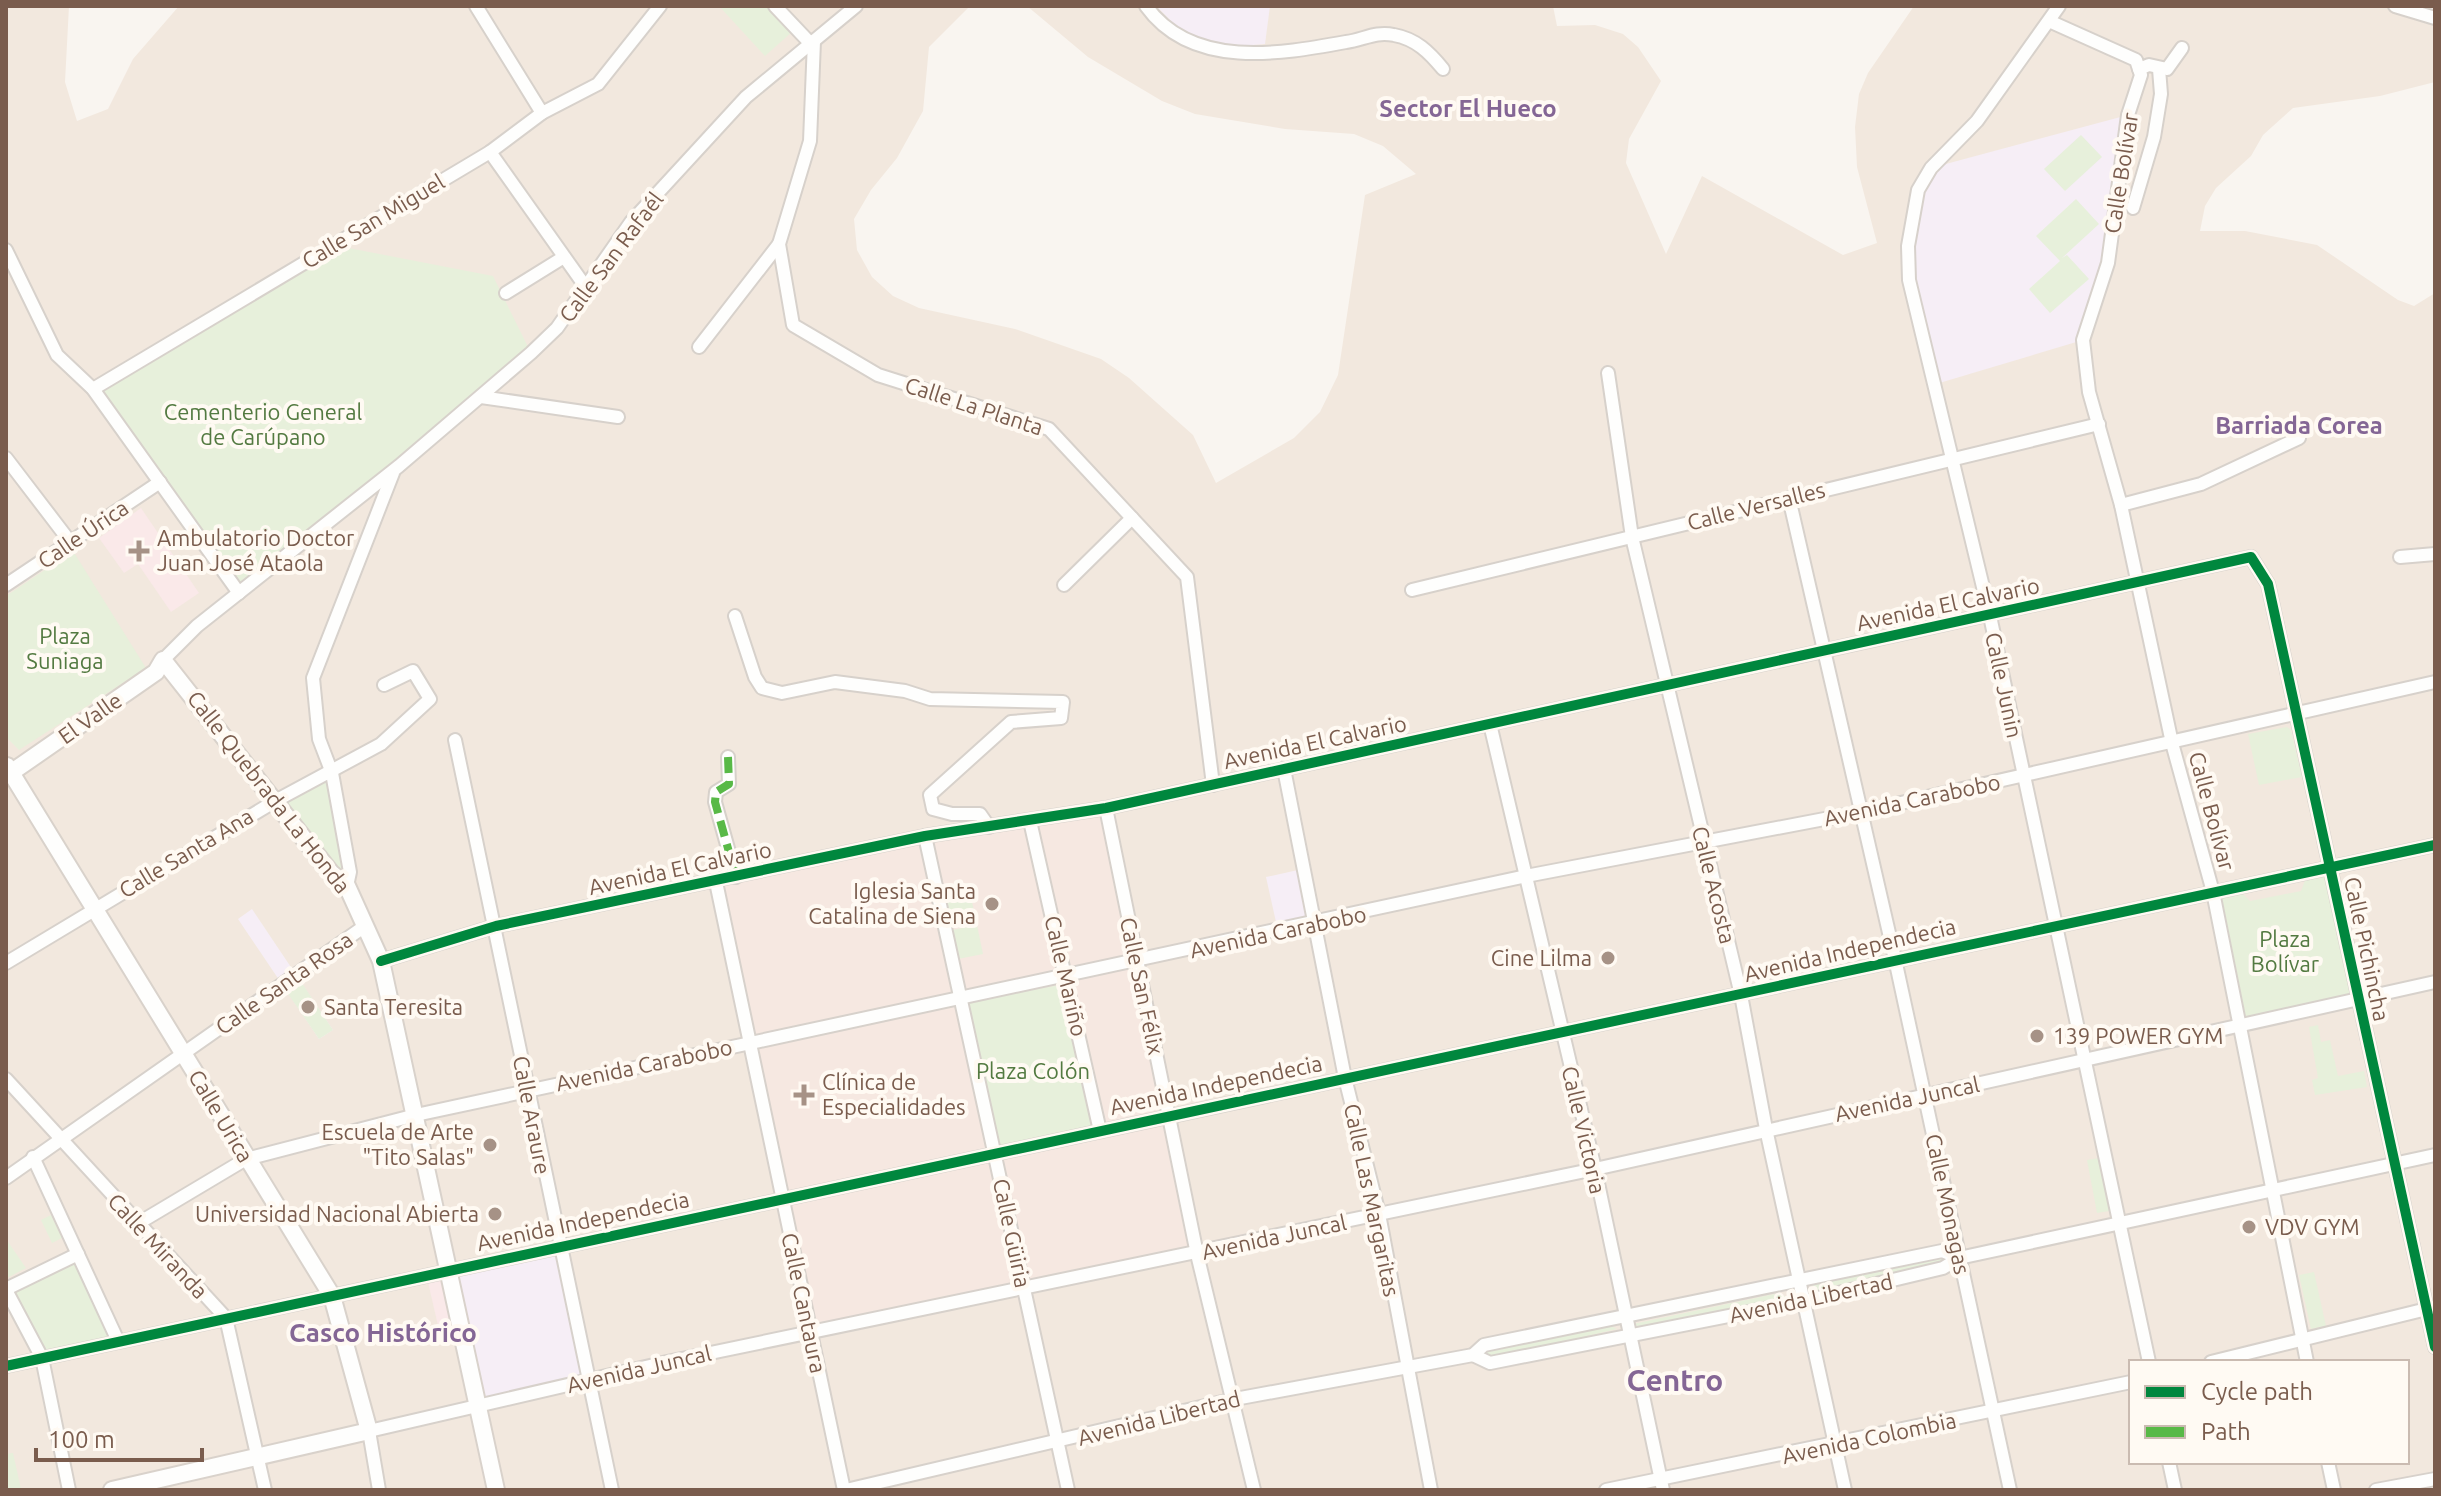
<svg xmlns="http://www.w3.org/2000/svg" width="2441" height="1496" font-family="Ubuntu,sans-serif">
  <style>
    .residential { fill: #f2e8de; fill-rule: evenodd }
    .commercial { fill: #f6e8e1 }
    .education { fill: #f6eef6 }
    .medical { fill: #fae9e9 }
    .green { fill: #e7f0db }
    .lines { fill: none; stroke-linecap: round; stroke-linejoin: round }
    .street-casing { stroke: #d7d1cb; stroke-width: 16 }
    .secondary-casing { stroke: #d9d2cb; stroke-width: 20 }
    .street { stroke: #fefefd; stroke-width: 12 }
    .secondary { stroke: #fefefd; stroke-width: 16 }
    .quiet { stroke: #58b947; stroke-width: 8; stroke-dasharray: 16 8; stroke-linecap: butt }
    .cycleway-casing { stroke: #fffaf3; stroke-width: 15 }
    .cycleway { stroke: #00873e; stroke-width: 10 }
    .poi-dot { fill: #a69286; stroke: #fffaf3; stroke-width: 3 }
    .labels { text-anchor: middle; stroke-width: 8; stroke-linejoin: round; paint-order: stroke }
    .street-label { font-size: 22px; fill: #7a5c4d; stroke: #fffaf3 }
    .park-label { font-size: 22px; fill: #537a41; stroke: #fffaf3 }
    .poi-label { font-size: 22px; fill: #7a5c4d; stroke: #fffaf3; text-anchor: start }
    .neighbourhood-label { font-size: 24px; font-weight: bold; fill: #846695; stroke: #fffaf3 }
    .quarter-label { font-size: 26px; font-weight: bold; fill: #846695; stroke: #fffaf3 }
    .district-label { font-size: 30px; font-weight: bold; fill: #846695; stroke: #fffaf3 }
  </style>
  <rect width="100%" height="100%" fill="#f9f5f0"/>
  <path class="residential" d="M 6,6 L 69,6 L 65,82 L 77,121 L 108,109 L 133,59 L 179,6 L 970,6 L 929,47 L 923,111 L 897,158 L 871,190 L 854,219 L 857,250 L 872,277 L 893,296 L 919,308 L 1015,329 L 1101,359 L 1129,378 L 1193,435 L 1216,483 L 1294,438 L 1320,412 L 1338,375 L 1365,195 L 1416,174 L 1383,146 L 1354,134 L 1285,129 L 1195,114 L 1162,101 L 1088,57 L 1027,6 L 1553,6 L 1557,26 L 1595,25 L 1623,34 L 1638,47 L 1661,81 L 1629,139 L 1626,163 L 1666,254 L 1702,176 L 1843,255 L 1877,243 L 1857,167 L 1855,127 L 1859,94 L 1868,73 L 1914,6 L 2435,6 L 2435,82 L 2380,96 L 2293,108 L 2263,135 L 2251,156 L 2216,188 L 2205,206 L 2200,231 L 2245,231 L 2317,245 L 2398,300 L 2414,306 L 2435,293 L 2435,1490 L 6,1490 ZM 2131,1362 L 2407,1362 L 2407,1462 L 2131,1462 Z"/>
  <path class="commercial" d="M 1106,808 L 1197,1254 L 810,1332 L 716,882 L 925,836 Z"/>
  <g class="education">
    <path d="M 1156,6 L 1270,6 L 1265,44 L 1213,48 L 1180,30 Z"/>
    <path d="M 2128,115 L 2108,263 L 2083,340 L 1936,384 L 1909,280 L 1918,190 L 1931,168 Z"/>
    <path d="M 1298,870 L 1308,916 L 1276,922 L 1266,877 Z"/>
    <path d="M 252,909 L 333,1030 L 319,1039 L 238,919 Z"/>
    <path d="M 558,1247 L 586,1378 L 476,1401 L 448,1271 Z"/>
  </g>
  <g class="medical">
    <path d="M 141,508 L 199,593 L 171,612 L 138,564 L 124,573 L 99,538 Z"/>
    <path d="M 444,1278 L 461,1339 L 442,1343 L 428,1282 Z"/>
  </g>
  <g class="green">
    <path d="M 719,6 L 770,6 L 793,31 L 765,56 Z"/>
    <path d="M 2081,135 L 2102,157 L 2065,191 L 2044,169 Z"/>
    <path d="M 2076,199 L 2099,224 L 2062,258 L 2067,255 L 2089,279 L 2050,313 L 2029,289 L 2060,261 L 2036,236 Z"/>
    <path d="M 333,245 L 493,276 L 531,353 L 239,593 L 93,389 Z"/>
    <path d="M 73,551 L 146,668 L 19,750 L 6,737 L 6,596 Z"/>
    <path d="M 2287,727 L 2291,730 L 2302,777 L 2259,785 L 2248,734 Z"/>
    <path d="M 330,778 L 344,880 L 283,800 Z"/>
    <path d="M 2324,871 L 2352,995 L 2241,1020 L 2220,893 L 2238,889 L 2250,901 L 2301,891 L 2307,875 Z"/>
    <path d="M 968,883 L 975,916 L 949,921 L 942,888 Z"/>
    <path d="M 977,925 L 983,954 L 958,959 L 952,930 Z"/>
    <path d="M 296,974 L 333,1030 L 319,1039 L 282,985 Z"/>
    <path d="M 1065,984 L 1094,1128 L 998,1147 L 968,1002 Z"/>
    <path d="M 2318,1025 L 2321,1042 L 2330,1040 L 2338,1076 L 2364,1071 L 2367,1087 L 2315,1095 L 2312,1080 L 2318,1078 L 2309,1027 Z"/>
    <path d="M 2099,1158 L 2109,1211 L 2097,1213 L 2087,1160 Z"/>
    <path d="M 51,1215 L 62,1238 L 52,1243 L 41,1220 Z"/>
    <path d="M 6,1239 L 26,1268 L 7,1278 L 6,1276 Z"/>
    <path d="M 78,1254 L 118,1341 L 42,1358 L 6,1289 Z"/>
    <path d="M 1940,1258 L 1945,1261 L 1943,1263 L 1815,1293 L 1811,1291 L 1814,1284 Z"/>
    <path d="M 2314,1272 L 2326,1326 L 2311,1329 L 2299,1275 Z"/>
    <path d="M 1779,1293 L 1786,1297 L 1640,1327 L 1633,1324 Z"/>
    <path d="M 1609,1325 L 1617,1329 L 1489,1359 L 1483,1353 Z"/>
    <path d="M 13,1453 L 21,1489 L 6,1490 L 6,1454 Z"/>
  </g>
  <g class="lines">
    <g class="street-casing">
      <g id="street">
        <path d="M 775,6 L 811,44"/>
        <path d="M 1146,6 C 1192,70 1280,54 1346,42 C 1363,40 1375,31 1394,35 C 1416,39 1429,52 1443,69"/>
        <path d="M 2059,6 L 1977,121 L 1931,168 L 1918,190 L 1908,246 L 1909,280 L 1990,616 L 2149,1362"/>
        <path d="M 2395,6 L 2435,18"/>
        <path d="M 2049,21 L 2136,60 L 2141,75 L 2128,115 L 2108,263 L 2083,340 L 2089,392 L 2121,505 L 2172,743 L 2213,892 L 2307,1362"/>
        <path d="M 814,41 L 810,141 L 779,244 L 793,325 L 878,375 L 1049,429 L 1187,577 L 1213,785"/>
        <path d="M 2139,69 L 2149,65 L 2167,69 L 2182,48"/>
        <path d="M 542,113 L 598,84 L 660,6"/>
        <path d="M 490,152 L 585,286"/>
        <path d="M 2133,208 L 2154,137 L 2161,94 L 2159,69"/>
        <path d="M 6,250 L 57,355 L 93,389 L 239,593"/>
        <path d="M 506,293 L 564,257"/>
        <path d="M 699,347 L 779,244"/>
        <path d="M 1608,373 L 1632,537 L 1741,995 L 1766,1129 L 1845,1490"/>
        <path d="M 93,389 L 490,152 L 542,113 L 476,6"/>
        <path d="M 481,397 L 618,417"/>
        <path d="M 6,458 L 71,543"/>
        <path d="M 1789,498 L 1895,959 L 2010,1490"/>
        <path d="M 2121,505 L 2201,484 L 2299,438"/>
        <path d="M 2400,557 L 2435,554"/>
        <path d="M 6,585 L 160,482"/>
        <path d="M 1064,585 L 1132,518"/>
        <path d="M 1412,590 L 2099,424"/>
        <path d="M 735,616 L 755,677 L 762,688 L 782,693 L 835,682 L 905,691 L 930,699 L 1063,702 L 1061,718 L 1011,722 L 930,795 L 933,809 L 952,814 L 980,814 L 989,827"/>
        <path d="M 163,660 L 197,626 L 399,466 L 531,353 L 557,328 L 631,222 L 746,97 L 856,6"/>
        <path d="M 1490,724 L 1595,1169 L 1663,1490"/>
        <path d="M 455,740 L 612,1490"/>
        <path d="M 728,757 L 729,784 L 716,792 L 715,802 L 736,877"/>
        <path d="M 1284,769 L 1345,1078 L 1379,1214 L 1431,1490"/>
        <path d="M 1106,808 L 1197,1254 L 1254,1490"/>
        <path d="M 1030,821 L 1100,1131"/>
        <path d="M 925,836 L 1068,1490"/>
        <path d="M 716,882 L 844,1490"/>
        <path d="M 347,886 L 350,872 L 332,773 L 319,739 L 313,678 L 393,473"/>
        <path d="M 381,961 L 496,926 L 925,836 L 1106,808 L 2251,557 L 2268,584 L 2435,1347"/>
        <path d="M 6,963 L 277,800 L 381,744 L 430,699 L 413,671 L 384,685"/>
        <path d="M 6,1079 L 226,1318 L 265,1490"/>
        <path d="M 33,1157 L 118,1341"/>
        <path d="M 6,1178 L 365,926"/>
        <path d="M 137,1224 L 246,1159 L 416,1115 L 1526,876 L 1861,812 L 2435,682"/>
        <path d="M 6,1289 L 78,1254"/>
        <path d="M 6,1290 L 42,1358 L 69,1490"/>
        <path d="M 1473,1355 L 1490,1363 L 1805,1301 L 1943,1268 L 1959,1258 L 2435,1155"/>
        <path d="M 2211,1362 L 2435,1307"/>
        <path d="M 6,1366 L 2435,845"/>
        <path d="M 2169,1462 L 2175,1490"/>
        <path d="M 2328,1462 L 2334,1490"/>
        <path d="M 379,1490 L 369,1431 L 667,1362 L 1595,1169 L 2435,982"/>
        <path d="M 846,1490 L 1235,1399 L 1473,1355 L 1484,1345 L 1942,1251 L 1959,1258"/>
        <path d="M 1606,1490 L 2131,1382"/>
        <path d="M 2376,1490 L 2435,1479"/>
      </g>
    </g>
    <g class="secondary-casing">
      <g id="secondary">
        <path d="M 7,766 L 332,1296 L 369,1431 L 112,1490"/>
        <path d="M 12,772 L 156,672 L 163,660 L 331,873 L 347,886 L 381,961 L 496,1490"/>
      </g>
    </g>
    <use href="#street" class="street"/>
    <use href="#secondary" class="secondary"/>
    <path class="quiet" d="M 728,757 L 729,784 L 716,792 L 715,802 L 736,877"/>
    <g class="cycleway-casing">
      <g id="cycleway">
        <path d="M 381,961 L 496,926 L 925,836 L 1106,808 L 2251,557 L 2268,584 L 2435,1347"/>
        <path d="M 6,1366 L 2435,845"/>
      </g>
    </g>
    <use href="#cycleway" class="cycleway"/>
  </g>
  <g class="poi-dot">
    <path d="M135 539h8v8h8v8h-8v8h-8v-8h-8v-8h8z"/>
    <circle cx="992" cy="904" r="8"/>
    <circle cx="1608" cy="958" r="8"/>
    <circle cx="308" cy="1007" r="8"/>
    <circle cx="2037" cy="1036" r="8"/>
    <path d="M800 1083h8v8h8v8h-8v8h-8v-8h-8v-8h8z"/>
    <circle cx="490" cy="1145" r="8"/>
    <circle cx="495" cy="1214" r="8"/>
    <circle cx="2249" cy="1227" r="8"/>
  </g>
  <g class="labels">
    <g class="street-label">
      <text transform="translate(2121 173) rotate(-81)" y="8">Calle Bolívar</text>
      <text transform="translate(373 221) rotate(-31)" y="8">Calle San Miguel</text>
      <text transform="translate(611 257) rotate(-53)" y="8">Calle San Rafaél</text>
      <text transform="translate(974 406) rotate(18)" y="8">Calle La Planta</text>
      <text transform="translate(1756 506) rotate(-14)" y="8">Calle Versalles</text>
      <text transform="translate(83 534) rotate(-34)" y="8">Calle Úrica</text>
      <text transform="translate(1948 604) rotate(-12)" y="8">Avenida El Calvario</text>
      <text transform="translate(2004 685) rotate(78)" y="8">Calle Junin</text>
      <text transform="translate(90 718) rotate(-35)" y="8">El Valle</text>
      <text transform="translate(1315 742) rotate(-12)" y="8">Avenida El Calvario</text>
      <text transform="translate(269 792) rotate(52)" y="8">Calle Quebrada La Honda</text>
      <text transform="translate(1912 800) rotate(-12)" y="8">Avenida Carabobo</text>
      <text transform="translate(2212 811) rotate(75)" y="8">Calle Bolívar</text>
      <text transform="translate(186 853) rotate(-31)" y="8">Calle Santa Ana</text>
      <text transform="translate(680 868) rotate(-12)" y="8">Avenida El Calvario</text>
      <text transform="translate(1714 885) rotate(76)" y="8">Calle Acosta</text>
      <text transform="translate(1278 932) rotate(-12)" y="8">Avenida Carabobo</text>
      <text transform="translate(2367 949) rotate(78)" y="8">Calle Pichincha</text>
      <text transform="translate(1850 950) rotate(-13)" y="8">Avenida Independecia</text>
      <text transform="translate(1066 976) rotate(77)" y="8">Calle Mariño</text>
      <text transform="translate(284 983) rotate(-35)" y="8">Calle Santa Rosa</text>
      <text transform="translate(1142 986) rotate(78)" y="8">Calle San Félix</text>
      <text transform="translate(644 1065) rotate(-12)" y="8">Avenida Carabobo</text>
      <text transform="translate(1216 1085) rotate(-12)" y="8">Avenida Independecia</text>
      <text transform="translate(1907 1099) rotate(-12)" y="8">Avenida Juncal</text>
      <text transform="translate(532 1115) rotate(79)" y="8">Calle Araure</text>
      <text transform="translate(221 1116) rotate(59)" y="8">Calle Urica</text>
      <text transform="translate(1584 1130) rotate(77)" y="8">Calle Victoria</text>
      <text transform="translate(1372 1200) rotate(78)" y="8">Calle Las Margaritas</text>
      <text transform="translate(1948 1204) rotate(78)" y="8">Calle Monagas</text>
      <text transform="translate(583 1221) rotate(-12)" y="8">Avenida Independecia</text>
      <text transform="translate(1012 1233) rotate(78)" y="8">Calle Güiria</text>
      <text transform="translate(1274 1237) rotate(-12)" y="8">Avenida Juncal</text>
      <text transform="translate(158 1246) rotate(47)" y="8">Calle Miranda</text>
      <text transform="translate(1811 1298) rotate(-12)" y="8">Avenida Libertad</text>
      <text transform="translate(804 1303) rotate(78)" y="8">Calle Cantaura</text>
      <text transform="translate(639 1369) rotate(-13)" y="8">Avenida Juncal</text>
      <text transform="translate(1159 1418) rotate(-14)" y="8">Avenida Libertad</text>
      <text transform="translate(1869 1438) rotate(-12)" y="8">Avenida Colombia</text>
    </g>
    <g class="park-label">
      <text x="263" y="420">Cementerio General<tspan x="263" dy="25">de Carúpano</tspan></text>
      <text x="65" y="644">Plaza<tspan x="65" dy="25">Suniaga</tspan></text>
      <text x="2285" y="947">Plaza<tspan x="2285" dy="25">Bolívar</tspan></text>
      <text x="1033" y="1079">Plaza Colón</text>
    </g>
    <g class="poi-label">
      <text x="157" y="546">Ambulatorio Doctor<tspan x="157" dy="25">Juan José Ataola</tspan></text>
      <text x="976" y="899" text-anchor="end">Iglesia Santa<tspan x="976" dy="25">Catalina de Siena</tspan></text>
      <text x="1592" y="966" text-anchor="end">Cine Lilma</text>
      <text x="324" y="1015">Santa Teresita</text>
      <text x="2053" y="1044">139 POWER GYM</text>
      <text x="822" y="1090">Clínica de<tspan x="822" dy="25">Especialidades</tspan></text>
      <text x="474" y="1140" text-anchor="end">Escuela de Arte<tspan x="474" dy="25">"Tito Salas"</tspan></text>
      <text x="479" y="1222" text-anchor="end">Universidad Nacional Abierta</text>
      <text x="2265" y="1235">VDV GYM</text>
    </g>
    <g class="neighbourhood-label">
      <text x="1468" y="117">Sector El Hueco</text>
      <text x="2299" y="434">Barriada Corea</text>
    </g>
    <g class="quarter-label">
      <text x="383" y="1342">Casco Histórico</text>
    </g>
    <g class="district-label">
      <text x="1675" y="1391">Centro</text>
    </g>
  </g>
  <rect width="2441" height="1496" fill="none" stroke="#7a5c4d" stroke-width="16"/>
  <rect x="2129" y="1360" width="280" height="104" fill="#fffaf3" stroke="#cabbb1" stroke-width="2"/>
  <rect x="2145" y="1386" width="40" height="12" fill="#00873e" stroke="#cabbb1" stroke-width="2"/>
  <text x="2201" y="1400" font-size="24" fill="#7a5c4d">Cycle path</text>
  <rect x="2145" y="1426" width="40" height="12" fill="#58b947" stroke="#cabbb1" stroke-width="2"/>
  <text x="2201" y="1440" font-size="24" fill="#7a5c4d">Path</text>
  <path d="M36 1448v12h166v-12" fill="none" stroke="#7a5c4d" stroke-width="4"/>
  <text x="48" y="1448" font-size="24" fill="#7a5c4d" stroke="#fffaf3" stroke-width="6" paint-order="stroke">100 m</text>
</svg>
